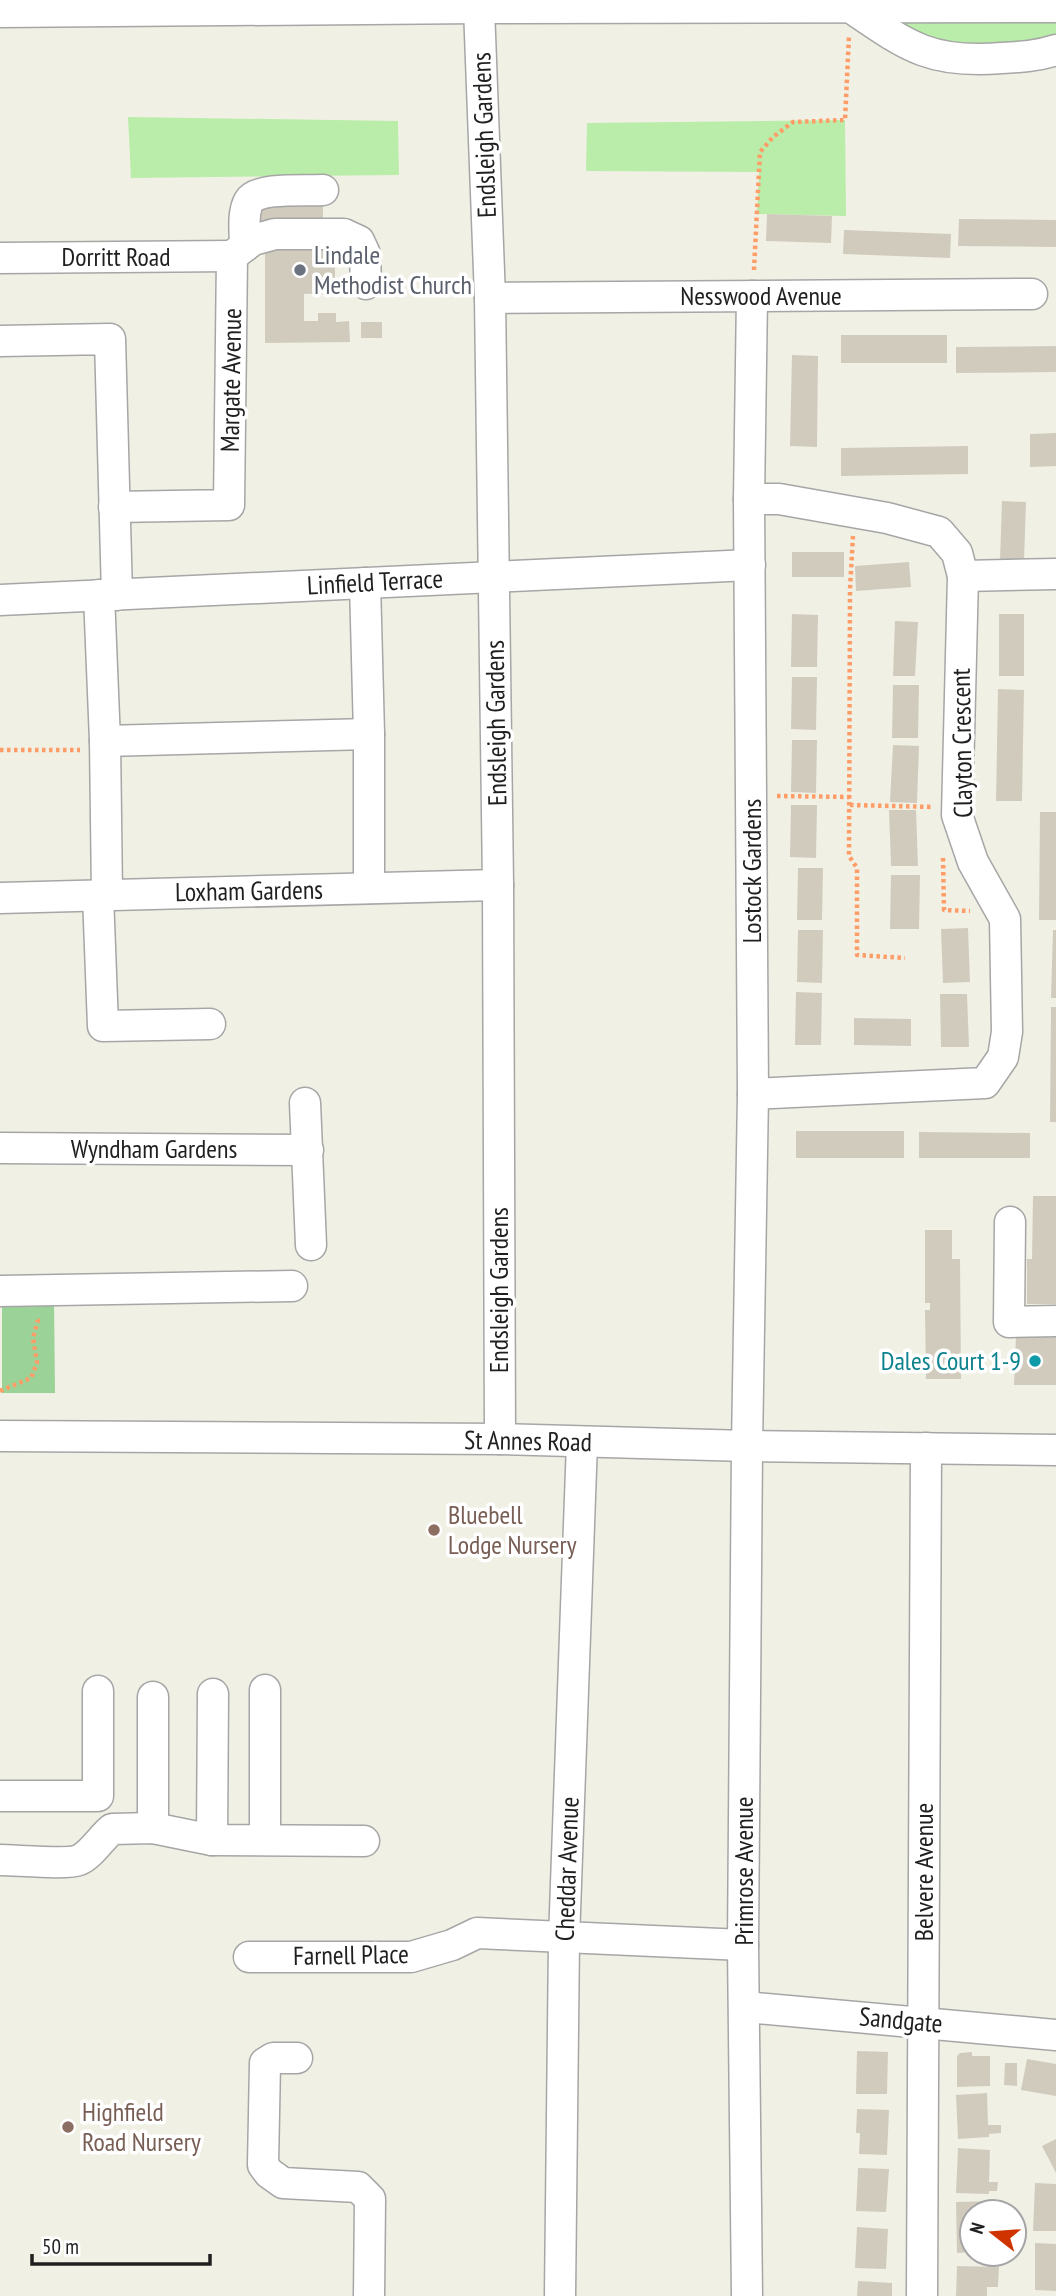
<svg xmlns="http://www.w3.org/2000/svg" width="1056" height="2296" font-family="'PT Sans Narrow',sans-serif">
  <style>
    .grass { fill: #b9eda9 }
    .forest { fill: #9ad298 }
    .building { fill: #d1cbbe }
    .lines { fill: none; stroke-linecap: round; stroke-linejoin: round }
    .minor-casing { stroke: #a6a6a6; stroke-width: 33 }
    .path { stroke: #ff9d68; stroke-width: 4.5; stroke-dasharray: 3.5 3.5; stroke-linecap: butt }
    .minor { stroke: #fff; stroke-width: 30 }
    .worship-dot { fill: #6b7280; stroke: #fff; stroke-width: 2.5 }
    .culture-dot { fill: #0f9aa8; stroke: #fff; stroke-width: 2.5 }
    .education-dot { fill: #8d6e63; stroke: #fff; stroke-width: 2.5 }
    .labels { text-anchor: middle; stroke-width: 7; stroke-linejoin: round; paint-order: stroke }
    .street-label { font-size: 26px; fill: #1f1f1f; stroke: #fff }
    .worship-label { font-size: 26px; fill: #5b616d; stroke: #fff; text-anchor: start }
    .culture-label { font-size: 26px; fill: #0d838f; stroke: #fff; text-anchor: end }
    .education-label { font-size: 26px; fill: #785e54; stroke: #fff; text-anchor: start }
  </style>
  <rect width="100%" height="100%" fill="#f1f0e5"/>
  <g class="grass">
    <path d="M 869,20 L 1056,20 L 1056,50 L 985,60 Z"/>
    <path d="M 128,117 L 398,121 L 399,175 L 131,178 Z"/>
    <path d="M 845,120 L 846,216 L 757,214 L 759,172 L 586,171 L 587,123 Z"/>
  </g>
  <path class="forest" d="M 54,1299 L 55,1393 L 2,1393 L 2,1300 Z"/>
  <g class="building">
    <path d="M 323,200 L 323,220 L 259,221 L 259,201 Z"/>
    <path d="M 767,214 L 832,216 L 831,243 L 766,241 Z"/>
    <path d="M 959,219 L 1056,220 L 1056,247 L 958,246 Z"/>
    <path d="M 844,230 L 951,234 L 950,258 L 843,254 Z"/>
    <path d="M 335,242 L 335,293 L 304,294 L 304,321 L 318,321 L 318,313 L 336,313 L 336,322 L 349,321 L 350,342 L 265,343 L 265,247 Z"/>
    <rect x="361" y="322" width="21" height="16"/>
    <rect x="841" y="335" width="106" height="28"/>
    <path d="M 1056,346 L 1056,372 L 956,373 L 956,347 Z"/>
    <path d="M 792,355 L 818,356 L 817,447 L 790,446 Z"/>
    <path d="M 1056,433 L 1056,466 L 1030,467 L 1030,434 Z"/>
    <path d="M 968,446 L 968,474 L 841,476 L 841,448 Z"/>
    <path d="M 1002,501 L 1026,502 L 1024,561 L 1000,560 Z"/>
    <rect x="792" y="552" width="52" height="25"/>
    <path d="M 909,562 L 911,587 L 856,591 L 855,566 Z"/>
    <path d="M 792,614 L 818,615 L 817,667 L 791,667 Z"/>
    <rect x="999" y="614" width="25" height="62"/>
    <path d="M 895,621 L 918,622 L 915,676 L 893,676 Z"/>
    <path d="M 792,677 L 817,677 L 816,730 L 791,729 Z"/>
    <path d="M 893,685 L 919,685 L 918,738 L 892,738 Z"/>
    <path d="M 998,689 L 1024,690 L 1022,801 L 996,801 Z"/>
    <path d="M 792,740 L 817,740 L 816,793 L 791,792 Z"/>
    <path d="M 893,745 L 919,746 L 917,803 L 890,802 Z"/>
    <path d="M 791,805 L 817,805 L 816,858 L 790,857 Z"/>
    <path d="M 889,810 L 916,810 L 918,866 L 891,866 Z"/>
    <path d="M 1040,812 L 1056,812 L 1056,920 L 1039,920 Z"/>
    <path d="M 798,868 L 823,868 L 822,920 L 797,920 Z"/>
    <path d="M 891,875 L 920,875 L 919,929 L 890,929 Z"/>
    <path d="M 968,928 L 970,982 L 943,983 L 941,929 Z"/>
    <path d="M 798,930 L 823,930 L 822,983 L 797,982 Z"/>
    <path d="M 1053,930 L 1056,930 L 1056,998 L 1051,998 Z"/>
    <path d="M 796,992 L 822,993 L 821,1045 L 795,1045 Z"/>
    <path d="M 940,994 L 967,994 L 969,1047 L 941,1047 Z"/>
    <path d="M 1051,1007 L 1056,1007 L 1056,1122 L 1050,1122 Z"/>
    <path d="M 854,1018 L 911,1019 L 911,1046 L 854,1045 Z"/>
    <rect x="796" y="1131" width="108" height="27"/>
    <path d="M 919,1132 L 1030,1133 L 1030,1158 L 919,1158 Z"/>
    <path d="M 1033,1196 L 1056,1196 L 1056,1304 L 1027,1304 L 1027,1259 L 1032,1259 Z"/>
    <path d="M 925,1230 L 952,1230 L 952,1259 L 960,1259 L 961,1379 L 926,1379 L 925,1310 L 930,1310 L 930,1303 L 925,1303 Z"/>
    <path d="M 1016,1336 L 1056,1337 L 1056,1385 L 1014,1385 Z"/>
    <path d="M 857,2051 L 888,2052 L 887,2094 L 856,2094 Z"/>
    <path d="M 972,2052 L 972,2056 L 990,2056 L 990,2086 L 957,2087 L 957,2056 L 960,2053 Z"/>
    <path d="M 1027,2059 L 1056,2064 L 1056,2096 L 1021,2090 Z"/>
    <path d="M 1005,2063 L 1017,2063 L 1017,2086 L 1004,2085 Z"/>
    <path d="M 987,2093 L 988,2125 L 1001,2125 L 1001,2133 L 989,2134 L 989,2137 L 958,2139 L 956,2095 Z"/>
    <path d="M 857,2109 L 889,2110 L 887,2155 L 859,2154 L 860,2133 L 856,2133 Z"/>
    <path d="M 1056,2139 L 1056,2173 L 1042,2146 Z"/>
    <path d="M 958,2148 L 990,2150 L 989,2182 L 998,2182 L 997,2191 L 989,2191 L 989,2194 L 956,2193 Z"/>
    <path d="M 858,2168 L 889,2169 L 886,2212 L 856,2211 Z"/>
    <path d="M 1035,2183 L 1056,2184 L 1056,2231 L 1033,2231 Z"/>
    <path d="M 998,2201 L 998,2212 L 972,2212 L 972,2252 L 957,2253 L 956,2202 Z"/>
    <path d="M 857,2227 L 888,2229 L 886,2269 L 855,2268 Z"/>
    <path d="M 1035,2243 L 1056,2244 L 1056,2291 L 1035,2290 Z"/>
    <path d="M 957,2266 L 999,2267 L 998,2287 L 987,2287 L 987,2296 L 956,2296 Z"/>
    <path d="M 858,2281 L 892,2283 L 892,2296 L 857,2296 Z"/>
  </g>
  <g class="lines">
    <g class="minor-casing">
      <g id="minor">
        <path d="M 853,6 L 850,7 C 907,46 930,64 1002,58 C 1021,57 1038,56 1056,50"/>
        <path d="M 479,8 L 490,298 L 498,885 L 500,1439"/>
        <path d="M 0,12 L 479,8 L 1056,7"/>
        <path d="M 245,246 C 245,233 242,213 249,201 C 257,187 306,191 323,190"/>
        <path d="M 232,256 L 253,240 L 275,234 L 344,234 L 359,241 L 365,254 L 366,284"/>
        <path d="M 0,258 L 232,256"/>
        <path d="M 490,298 L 1032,294"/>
        <path d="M 0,341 L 110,339 L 117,595"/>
        <path d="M 749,499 L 779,499 L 887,518 L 939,532 L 957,553 L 963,576 L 957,815 L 973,862 L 1005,919 L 1007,1032 L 1003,1057 L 985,1083 L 753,1094"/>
        <path d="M 114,507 L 229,505 L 232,256"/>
        <path d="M 963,576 L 1056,574"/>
        <path d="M 365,583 L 369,734 L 369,888"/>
        <path d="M 99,595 L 105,741 L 369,734"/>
        <path d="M 0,600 L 750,565"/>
        <path d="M 105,741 L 107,895"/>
        <path d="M 98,895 L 103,1026 L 210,1024"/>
        <path d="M 0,898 L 498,885"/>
        <path d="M 305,1103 L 311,1245"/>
        <path d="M 0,1148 L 308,1150"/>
        <path d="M 1010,1222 L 1009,1322 L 1056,1321"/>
        <path d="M 0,1291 L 292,1286"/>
        <path d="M 0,1436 L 500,1439 L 747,1446 L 1056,1450"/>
        <path d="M 153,1697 L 153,1828"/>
        <path d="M 0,1796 L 98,1796 L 98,1691"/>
        <path d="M 265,1839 L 265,1690"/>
        <path d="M 212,1840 L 213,1694"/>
        <path d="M 0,1860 C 16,1860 68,1865 79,1860 C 91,1855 102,1837 112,1829 L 153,1828 L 212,1840 L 364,1841"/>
        <path d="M 249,1957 L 411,1957 L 452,1945 L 477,1933 L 743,1945"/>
        <path d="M 745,2007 L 1056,2035"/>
        <path d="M 297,2058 L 273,2058 L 265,2063 L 263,2165 L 269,2173 L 283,2183 L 358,2187 L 370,2199 L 369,2296"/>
        <path d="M 560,2296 L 564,1939 L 582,1442"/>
        <path d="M 747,2296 L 743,1945 L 747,1446 L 753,1094 L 749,499 L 752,296"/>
        <path d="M 922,2296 L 926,1448"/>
      </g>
    </g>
    <g class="path">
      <path d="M 754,270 L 760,152 L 773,137 L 793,122 L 845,120 L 849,36"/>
      <path d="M 853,536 L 850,589 L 849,856 L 857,868 L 857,955 L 905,958"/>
      <path d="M 0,750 L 80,750"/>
      <path d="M 777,796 L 850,797"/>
      <path d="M 850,805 L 933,807"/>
      <path d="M 943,858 L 944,910 L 970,911"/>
      <path d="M 0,1391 L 31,1378 L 37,1363 L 33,1338 L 38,1320 L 36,1317"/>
    </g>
    <use href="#minor" class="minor"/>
  </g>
  <circle class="worship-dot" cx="300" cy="270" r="7"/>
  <circle class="culture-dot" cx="1035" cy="1361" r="7"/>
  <g class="education-dot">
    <circle cx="434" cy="1530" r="7"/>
    <circle cx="68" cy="2127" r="7"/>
  </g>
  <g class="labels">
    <g class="street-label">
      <text transform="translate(484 135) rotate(-92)" y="9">Endsleigh Gardens</text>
      <text x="116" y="266">Dorritt Road</text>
      <text x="761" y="305">Nesswood Avenue</text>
      <text transform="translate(231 380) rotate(-89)" y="9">Margate Avenue</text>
      <text transform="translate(375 582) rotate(-3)" y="9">Linfield Terrace</text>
      <text transform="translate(496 723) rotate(-91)" y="9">Endsleigh Gardens</text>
      <text transform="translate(962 743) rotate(-91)" y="9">Clayton Crescent</text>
      <text transform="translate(752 871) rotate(-90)" y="9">Lostock Gardens</text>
      <text transform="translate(249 891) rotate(-1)" y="9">Loxham Gardens</text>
      <text x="154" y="1158">Wyndham Gardens</text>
      <text transform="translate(499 1290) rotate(-90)" y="9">Endsleigh Gardens</text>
      <text transform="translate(528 1441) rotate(1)" y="9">St Annes Road</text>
      <text transform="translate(567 1869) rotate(-88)" y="9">Cheddar Avenue</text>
      <text transform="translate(744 1871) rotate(-90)" y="9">Primrose Avenue</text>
      <text transform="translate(924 1872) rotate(-90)" y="9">Belvere Avenue</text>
      <text transform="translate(351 1955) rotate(-1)" y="9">Farnell Place</text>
      <text transform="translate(901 2020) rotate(5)" y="9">Sandgate</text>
    </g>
    <g class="worship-label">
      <text x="314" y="264">Lindale<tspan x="314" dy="30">Methodist Church</tspan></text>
    </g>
    <g class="culture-label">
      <text x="1021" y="1370">Dales Court 1-9</text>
    </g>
    <g class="education-label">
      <text x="448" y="1524">Bluebell<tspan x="448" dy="30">Lodge Nursery</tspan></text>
      <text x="82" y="2121">Highfield<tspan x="82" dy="30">Road Nursery</tspan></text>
    </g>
  </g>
  <g transform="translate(993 2233) rotate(287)"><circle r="33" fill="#ffffff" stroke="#a5a5a5" stroke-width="2"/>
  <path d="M0-5L12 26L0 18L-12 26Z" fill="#cf3400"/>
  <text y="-10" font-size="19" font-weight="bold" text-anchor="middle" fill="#1f1f1f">N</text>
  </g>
  <path d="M32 2254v10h178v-10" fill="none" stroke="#1f1f1f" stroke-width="3.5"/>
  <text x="42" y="2254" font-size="21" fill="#1f1f1f" stroke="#ffffff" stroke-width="5" paint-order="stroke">50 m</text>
</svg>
